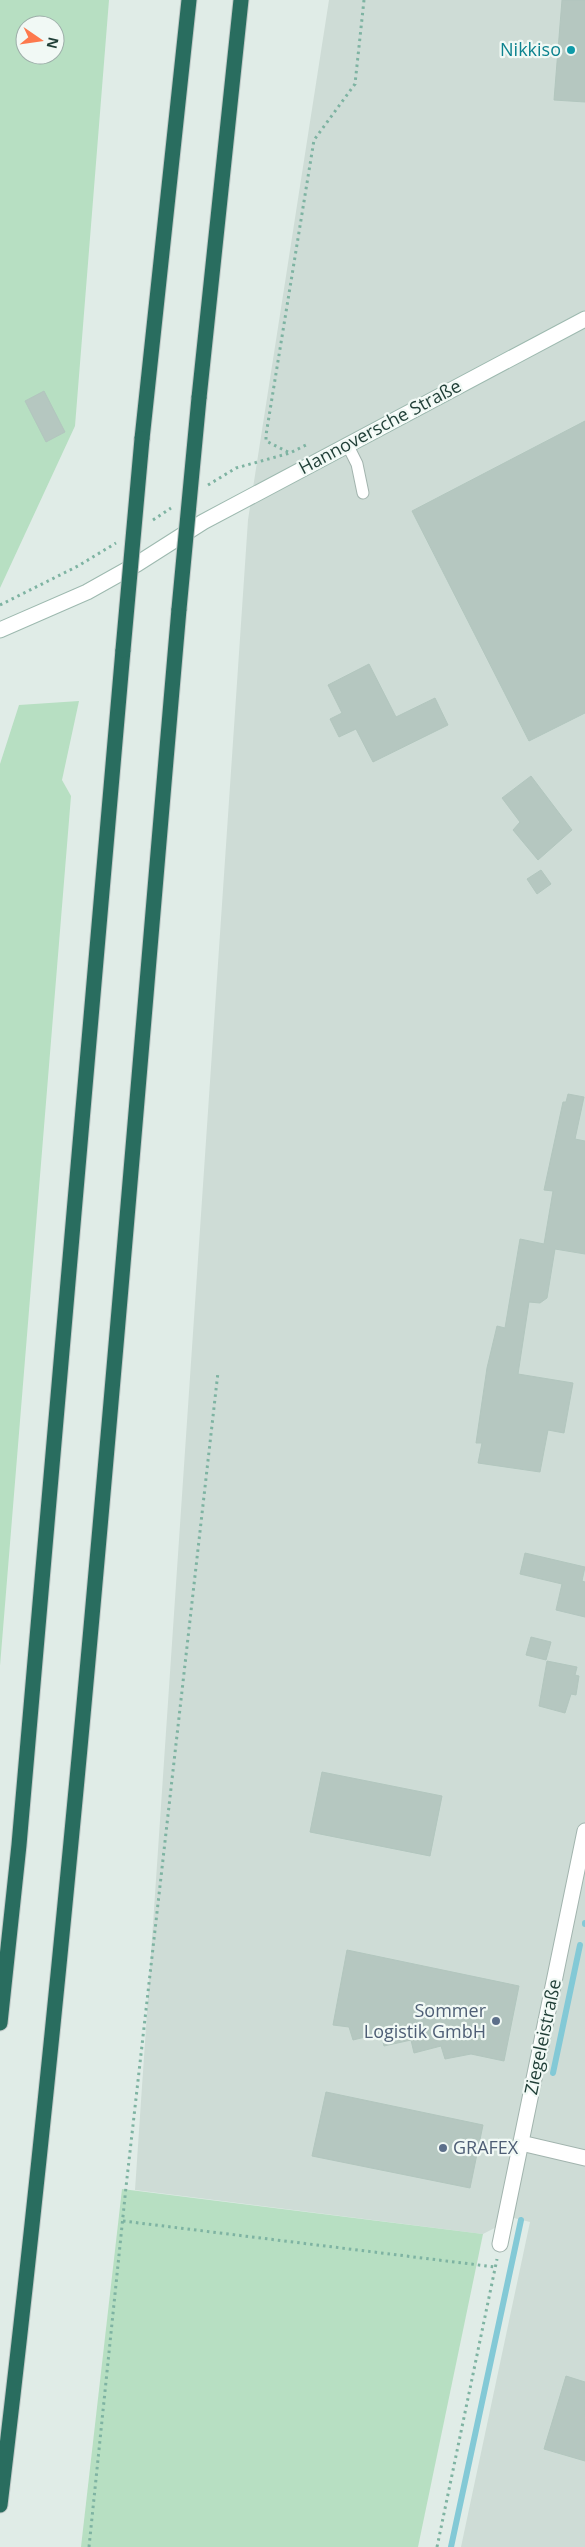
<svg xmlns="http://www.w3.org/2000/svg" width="585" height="2547" font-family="'Open Sans',sans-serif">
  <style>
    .built { fill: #cedcd6 }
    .green { fill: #b7dfc2; fill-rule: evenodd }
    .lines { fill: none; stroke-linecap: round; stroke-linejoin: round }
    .stream { stroke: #83c9d6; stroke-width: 6 }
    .building { fill: #b5c7c0; stroke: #b2c6be }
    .lane-casing { stroke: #a2b4ae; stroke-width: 13 }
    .street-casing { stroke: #a2b4ae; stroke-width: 17 }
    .secondary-casing { stroke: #9db9af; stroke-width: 17 }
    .highway-casing { stroke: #c0c9c7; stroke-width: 17 }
    .path { stroke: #7eb3a2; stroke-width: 3; stroke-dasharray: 2.5 4; stroke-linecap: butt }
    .lane { stroke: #fff; stroke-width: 11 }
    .street { stroke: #fff; stroke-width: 15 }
    .secondary { stroke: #fff; stroke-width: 15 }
    .highway { stroke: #296d5f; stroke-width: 15 }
    .highway-bridge-casing { stroke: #c0c9c7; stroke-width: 17; stroke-linecap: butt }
    .highway-bridge { stroke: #296d5f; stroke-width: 15 }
    .culture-dot { fill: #0f9aa8; stroke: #f1f9f5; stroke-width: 2 }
    .service-dot { fill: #5c6f8a; stroke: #f1f9f5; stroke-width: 2 }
    .labels { text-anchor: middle; stroke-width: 4.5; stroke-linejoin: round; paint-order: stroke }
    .culture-label { font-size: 18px; fill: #0d838f; stroke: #f1f9f5; text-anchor: end }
    .street-label { font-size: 18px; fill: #1f3e36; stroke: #f1f9f5 }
    .service-label { font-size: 18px; fill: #4e5e75; stroke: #f1f9f5; text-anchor: end }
  </style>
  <rect width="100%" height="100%" fill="#e0ece7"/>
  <path class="built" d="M 329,0 L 585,0 L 585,2547 L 461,2547 L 530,2222 L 514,2218 L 483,2234 L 135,2190 L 248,520 Z"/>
  <g class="green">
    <path d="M 0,0 L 109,0 L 75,426 L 0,588 ZM 25,25 L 55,25 L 55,55 L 25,55 Z"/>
    <path d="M 79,701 L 62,780 L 71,796 L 0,1666 L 0,764 L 19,705 Z"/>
    <path d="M 122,2189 L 483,2234 L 418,2547 L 81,2547 Z"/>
  </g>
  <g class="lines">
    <g class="stream">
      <path d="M 585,1924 L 585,1923"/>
      <path d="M 553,2073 L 580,1945"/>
      <path d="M 451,2547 L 521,2220"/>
    </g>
  </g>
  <g class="building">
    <path d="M 562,0 L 585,0 L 585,102 L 554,100 Z"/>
    <path d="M 44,391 L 65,432 L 46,442 L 25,401 Z"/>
    <path d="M 585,421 L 585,713 L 529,741 L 412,511 Z"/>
    <path d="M 369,664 L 396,717 L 435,698 L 448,725 L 373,762 L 356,729 L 339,737 L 330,719 L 342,713 L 328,685 Z"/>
    <path d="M 531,776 L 572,830 L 538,860 L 513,830 L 520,822 L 502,798 Z"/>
    <path d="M 541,870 L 551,884 L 537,894 L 527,879 Z"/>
    <path d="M 568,1094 L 584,1097 L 575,1139 L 585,1141 L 585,1254 L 555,1249 L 547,1298 L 540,1303 L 529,1302 L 518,1374 L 573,1383 L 564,1433 L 548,1430 L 540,1472 L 478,1463 L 482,1443 L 476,1443 L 487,1368 L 497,1326 L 505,1328 L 520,1239 L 544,1244 L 553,1191 L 544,1190 L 563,1102 L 566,1102 Z"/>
    <path d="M 525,1553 L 585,1567 L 582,1581 L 585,1582 L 585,1617 L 556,1610 L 562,1584 L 520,1574 Z"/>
    <path d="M 531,1637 L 551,1642 L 546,1660 L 526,1655 Z"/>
    <path d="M 547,1661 L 577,1667 L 575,1675 L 579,1676 L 576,1695 L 571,1694 L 565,1713 L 539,1706 Z"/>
    <path d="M 322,1772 L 442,1796 L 430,1856 L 310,1832 Z"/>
    <path d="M 347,1950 L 519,1986 L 504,2061 L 471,2054 L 445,2059 L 441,2046 L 414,2053 L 411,2040 L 384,2046 L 381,2033 L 353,2040 L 349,2027 L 333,2025 Z"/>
    <path d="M 326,2092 L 483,2125 L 470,2188 L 312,2156 Z"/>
    <path d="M 566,2376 L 585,2382 L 585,2461 L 544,2449 Z"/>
  </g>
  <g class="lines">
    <g class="lane-casing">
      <path id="lane" d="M 347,444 L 357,464 L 363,493"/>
    </g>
    <g class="street-casing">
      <g id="street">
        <path d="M 521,2143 L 585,2158"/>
        <path d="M 500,2244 L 585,1831"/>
      </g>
    </g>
    <g class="secondary-casing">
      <path id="secondary" d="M 0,630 L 87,592 L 137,564 L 203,522 L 585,319"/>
    </g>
    <g class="highway-casing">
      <g id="highway">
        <path d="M 199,398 L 241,0"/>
        <path d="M 142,439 L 189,0"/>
        <path d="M 0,2023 L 19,1845 L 123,650"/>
        <path d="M 0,2505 C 76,1875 124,1241 179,609"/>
      </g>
    </g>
    <g class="path">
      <path d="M 288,452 L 266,441 L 266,435 L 314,140 L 355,84 L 364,0"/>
      <path d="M 208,485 L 236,468 L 290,453 L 308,444"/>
      <path d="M 153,520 L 171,508"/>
      <path d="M 0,605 L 78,566 L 116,543"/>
      <path d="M 123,2221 L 495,2267"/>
      <path d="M 89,2547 L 126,2187 L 218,1372"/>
      <path d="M 437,2547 L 497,2259"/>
    </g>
    <use href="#lane" class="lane"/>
    <use href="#street" class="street"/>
    <use href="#secondary" class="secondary"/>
    <use href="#highway" class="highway"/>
    <g class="highway-bridge-casing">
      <g id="highway-bridge">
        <path d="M 179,609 L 199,398"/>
        <path d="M 123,650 L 142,439"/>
      </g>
    </g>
    <use href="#highway-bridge" class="highway-bridge"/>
  </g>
  <circle class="culture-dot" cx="571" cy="50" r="5"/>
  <g class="service-dot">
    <circle cx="496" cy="2021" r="5"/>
    <circle cx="443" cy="2148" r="5"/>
  </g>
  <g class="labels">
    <g class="culture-label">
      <text x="561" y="56">Nikkiso</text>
    </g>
    <g class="street-label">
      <text transform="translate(380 427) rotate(-28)" y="6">Hannoversche Straße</text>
      <text transform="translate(543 2037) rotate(-78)" y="6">Ziegeleistraße</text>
    </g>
    <g class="service-label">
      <text x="486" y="2017">Sommer<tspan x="486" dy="21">Logistik GmbH</tspan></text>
      <text x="453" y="2154" text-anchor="start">GRAFEX</text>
    </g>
  </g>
  <g transform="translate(40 40) rotate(103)"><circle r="24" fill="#f1f9f5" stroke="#9daea9"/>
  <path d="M0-4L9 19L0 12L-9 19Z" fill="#fd794d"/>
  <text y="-8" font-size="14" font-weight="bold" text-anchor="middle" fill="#1f3e36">N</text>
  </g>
</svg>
